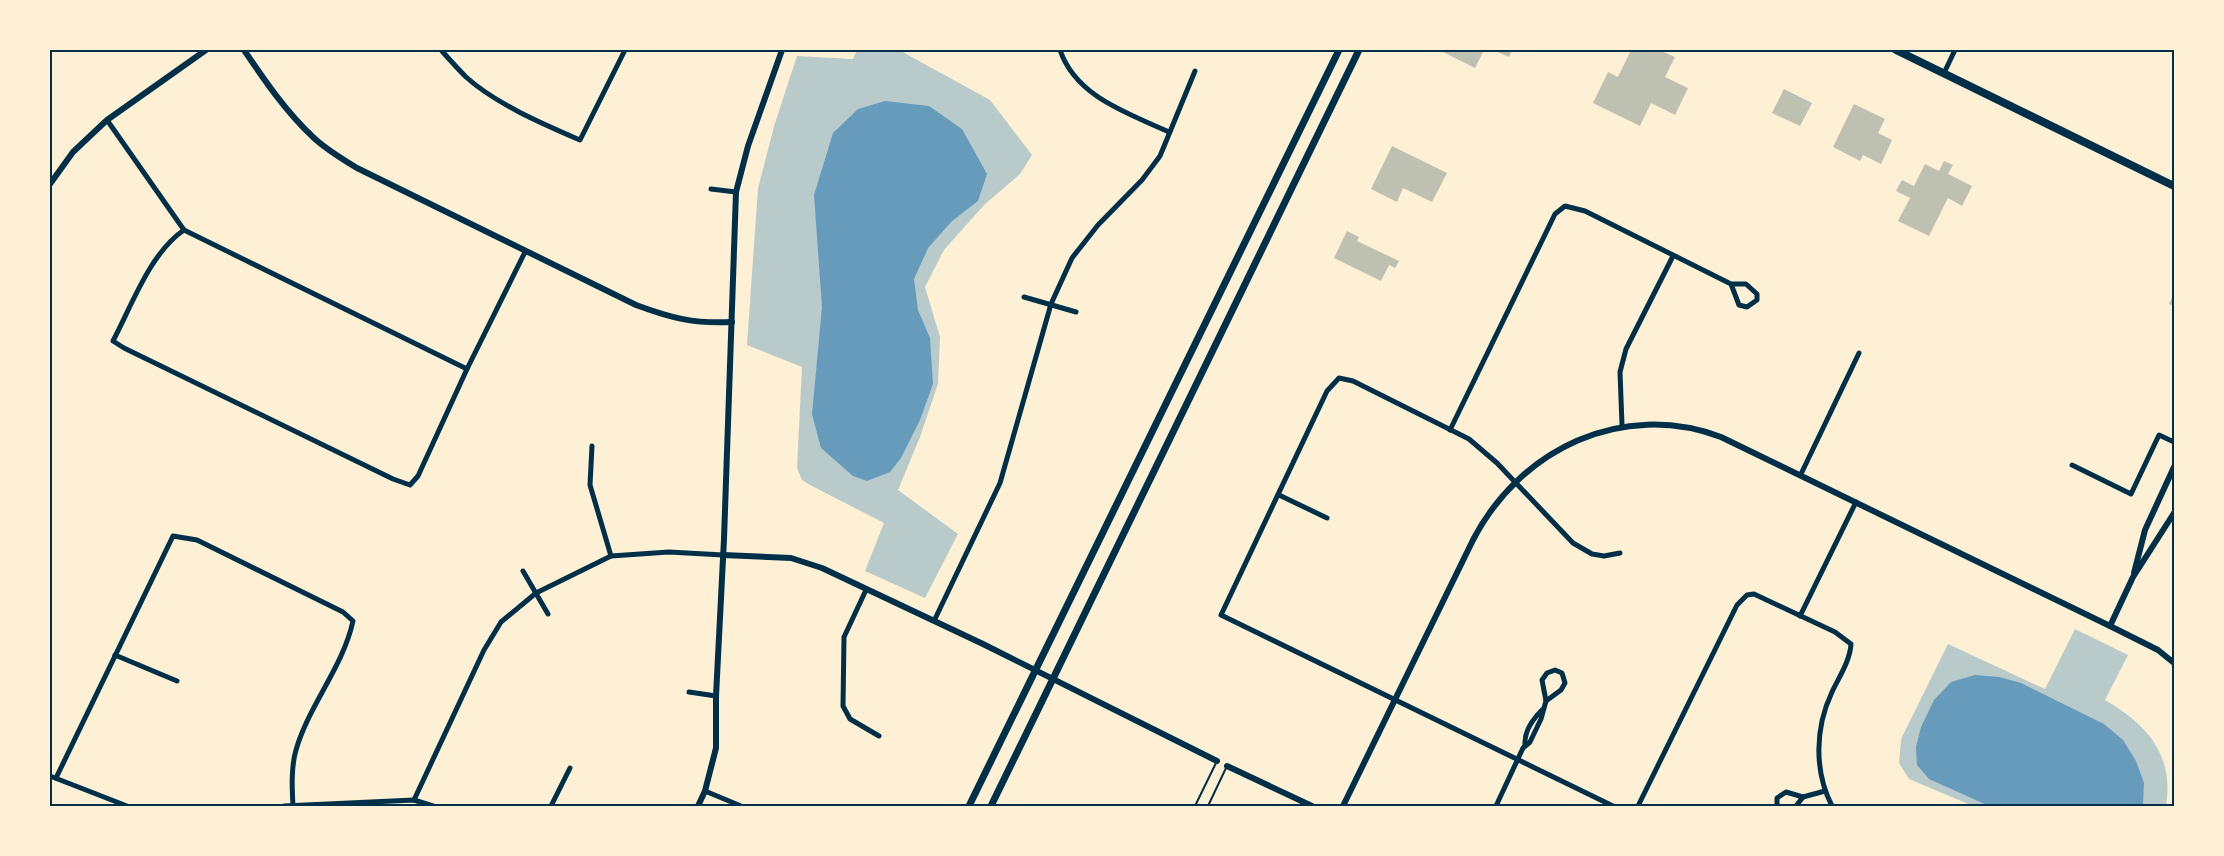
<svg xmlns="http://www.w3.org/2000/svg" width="2224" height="856" font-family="'DejaVu Sans',sans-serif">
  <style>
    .green { fill: #b9caca }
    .water { fill: #669bbc }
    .building { fill: #bec0b2 }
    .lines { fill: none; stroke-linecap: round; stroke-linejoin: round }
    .service { stroke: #003049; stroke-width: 2 }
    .minor { stroke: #003049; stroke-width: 5 }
    .tertiary { stroke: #003049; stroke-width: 6 }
    .secondary { stroke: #003049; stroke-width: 7 }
    .primary { stroke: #003049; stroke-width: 8 }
    .neatline { fill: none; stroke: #003049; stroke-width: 2 }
  </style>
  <rect width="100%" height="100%" fill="#fdf0d5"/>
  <g class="green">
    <path d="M 857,50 L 899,50 L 990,100 L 1032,155 L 1020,174 L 984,205 L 944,250 L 925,287 L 940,337 L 938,384 L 920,437 L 898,490 L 958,534 L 925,598 L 865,571 L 884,523 L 810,485 L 802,480 L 797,468 L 802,367 L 747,345 L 758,188 L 775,123 L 797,56 L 853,59 Z"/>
    <path d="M 2075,629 L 2128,655 L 2105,700 C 2148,725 2174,755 2166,806 L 1973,806 L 1909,779 L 1899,763 L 1901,739 L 1948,644 L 2045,689 Z"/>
  </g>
  <g class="water">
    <path d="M 885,101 L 929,106 L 962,129 L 987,174 L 978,201 L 952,221 L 928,248 L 914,279 L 918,310 L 930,338 L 933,384 L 920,420 L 901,458 L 890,472 L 867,481 L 853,476 L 821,448 L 812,414 L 822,307 L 814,195 L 833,133 L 858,109 Z"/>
    <path d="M 1975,675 L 1999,677 L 2021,683 L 2104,724 L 2123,740 L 2136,761 L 2144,783 L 2143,806 L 1989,806 L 1929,779 L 1917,765 L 1916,747 L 1921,727 L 1934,700 L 1951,682 Z"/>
  </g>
  <g class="building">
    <path d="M 1442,50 L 1484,50 L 1475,68 L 1441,51 Z"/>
    <path d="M 1493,50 L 1512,50 L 1509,57 Z"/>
    <path d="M 1631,50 L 1659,50 L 1675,57 L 1665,77 L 1688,88 L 1675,115 L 1651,103 L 1640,126 L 1593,103 L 1608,72 L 1618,77 Z"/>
    <path d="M 1784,89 L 1812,103 L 1800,126 L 1772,113 Z"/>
    <path d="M 1854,104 L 1885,119 L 1878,133 L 1892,140 L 1881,164 L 1863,155 L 1860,161 L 1833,147 Z"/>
    <path d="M 1392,146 L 1447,173 L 1432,202 L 1403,188 L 1397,202 L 1371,189 Z"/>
    <path d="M 1944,161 L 1953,165 L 1948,174 L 1972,186 L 1962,206 L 1948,198 L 1929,236 L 1898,221 L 1910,198 L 1896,191 L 1902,180 L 1914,186 L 1925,164 L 1939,171 Z"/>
    <path d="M 1347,231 L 1359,237 L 1357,241 L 1399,261 L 1395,268 L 1389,265 L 1381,281 L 1334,258 Z"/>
    <path d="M 2174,293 L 2174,306 L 2169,304 Z"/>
  </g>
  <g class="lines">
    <g class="service">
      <path d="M 1195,806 L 1216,763"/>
      <path d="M 1208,806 L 1226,768"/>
    </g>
    <g class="minor">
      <path d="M 441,50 C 449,59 457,68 466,77 C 496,104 543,124 580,140 L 625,50"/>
      <path d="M 1060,50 C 1076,97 1128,113 1169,132"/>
      <path d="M 1944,73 L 1955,50"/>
      <path d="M 107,120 L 184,230 L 467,369"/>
      <path d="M 711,189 L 736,192"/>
      <path d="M 184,230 C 150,253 132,305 113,341 L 124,348 L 393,479 L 410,485 L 418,476 L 467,369 L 525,252"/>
      <path d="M 1024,297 L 1076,312"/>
      <path d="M 1622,425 L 1620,372 L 1626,349 L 1673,256"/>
      <path d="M 1450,430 L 1555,214 L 1565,206 L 1585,211 L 1731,284 L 1746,284 L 1757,294 L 1757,300 L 1747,307 L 1739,305 L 1731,284"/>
      <path d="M 592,446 L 590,485 L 611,556"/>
      <path d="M 2072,465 L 2131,494 L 2159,435 L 2174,442"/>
      <path d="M 1801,474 L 1859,353"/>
      <path d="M 1279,495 L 1327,518"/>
      <path d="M 523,571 L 548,614"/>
      <path d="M 866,590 L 844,637 L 843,706 L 850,719 L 879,736"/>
      <path d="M 1800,616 L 1856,502"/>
      <path d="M 934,621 L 1000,483 L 1051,304 L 1072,258 L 1098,225 L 1142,180 L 1160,156 L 1195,71"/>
      <path d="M 115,655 L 177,681"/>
      <path d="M 1555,670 L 1562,673 L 1565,683 L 1561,690 L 1546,701 L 1542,680 L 1547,673 Z"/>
      <path d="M 689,692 L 716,696"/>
      <path d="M 1525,745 C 1524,732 1533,719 1542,710"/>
      <path d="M 50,776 L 127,806"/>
      <path d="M 56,778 L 173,536 L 197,540 L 343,612 L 353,621 C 343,667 309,705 296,750 C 291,767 292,788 293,806"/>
      <path d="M 705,791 L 741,806"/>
      <path d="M 1803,797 L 1825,791"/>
      <path d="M 414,800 L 484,650 L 501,622 L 536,593 L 611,556 L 669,552 L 723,555"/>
      <path d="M 284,806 L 414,800 L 433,806"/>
      <path d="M 551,806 L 570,768"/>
      <path d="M 1496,806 L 1523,748 L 1530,742 L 1541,719 L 1546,701"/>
      <path d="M 1613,806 L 1221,615 L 1327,391 L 1339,378 L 1353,381 L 1469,439 L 1497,463 L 1573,543 L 1592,554 L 1604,556 L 1620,553"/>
      <path d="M 1638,806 L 1737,605 L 1747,595 L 1754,594 L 1835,632 L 1851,644 C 1850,661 1839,677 1832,692 C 1815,728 1814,771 1832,806"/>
      <path d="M 1777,806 L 1777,798 L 1786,792 L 1803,797 L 1796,806"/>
    </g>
    <g class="tertiary">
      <path d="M 244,50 C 265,81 286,112 314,138 C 327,150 342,159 357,168 L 636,305 C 671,318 694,324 732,322"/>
      <path d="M 50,184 L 73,152 L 107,120 L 206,50"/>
      <path d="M 723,555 L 791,558 L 822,568 L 983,644 L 1217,761"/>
      <path d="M 2134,573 L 2145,530 L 2174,467"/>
      <path d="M 2110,626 L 2133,577 L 2174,513"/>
      <path d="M 1227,766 L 1312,806"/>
      <path d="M 698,806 L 705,791 L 716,748 L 716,696 L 724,539 L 736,192 L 748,146 L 782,50"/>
      <path d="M 1343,806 L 1473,540 C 1520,449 1622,400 1721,437 L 2110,626 L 2158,650 L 2174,663"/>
    </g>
    <g class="secondary">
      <path d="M 969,806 L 1339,50"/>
      <path d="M 991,806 L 1359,50"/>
    </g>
    <path class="primary" d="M 1896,50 L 2174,186"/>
  </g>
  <rect width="2224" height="856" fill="none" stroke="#fdf0d5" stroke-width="102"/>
  <rect x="51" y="51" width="2122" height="754" class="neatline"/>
</svg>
